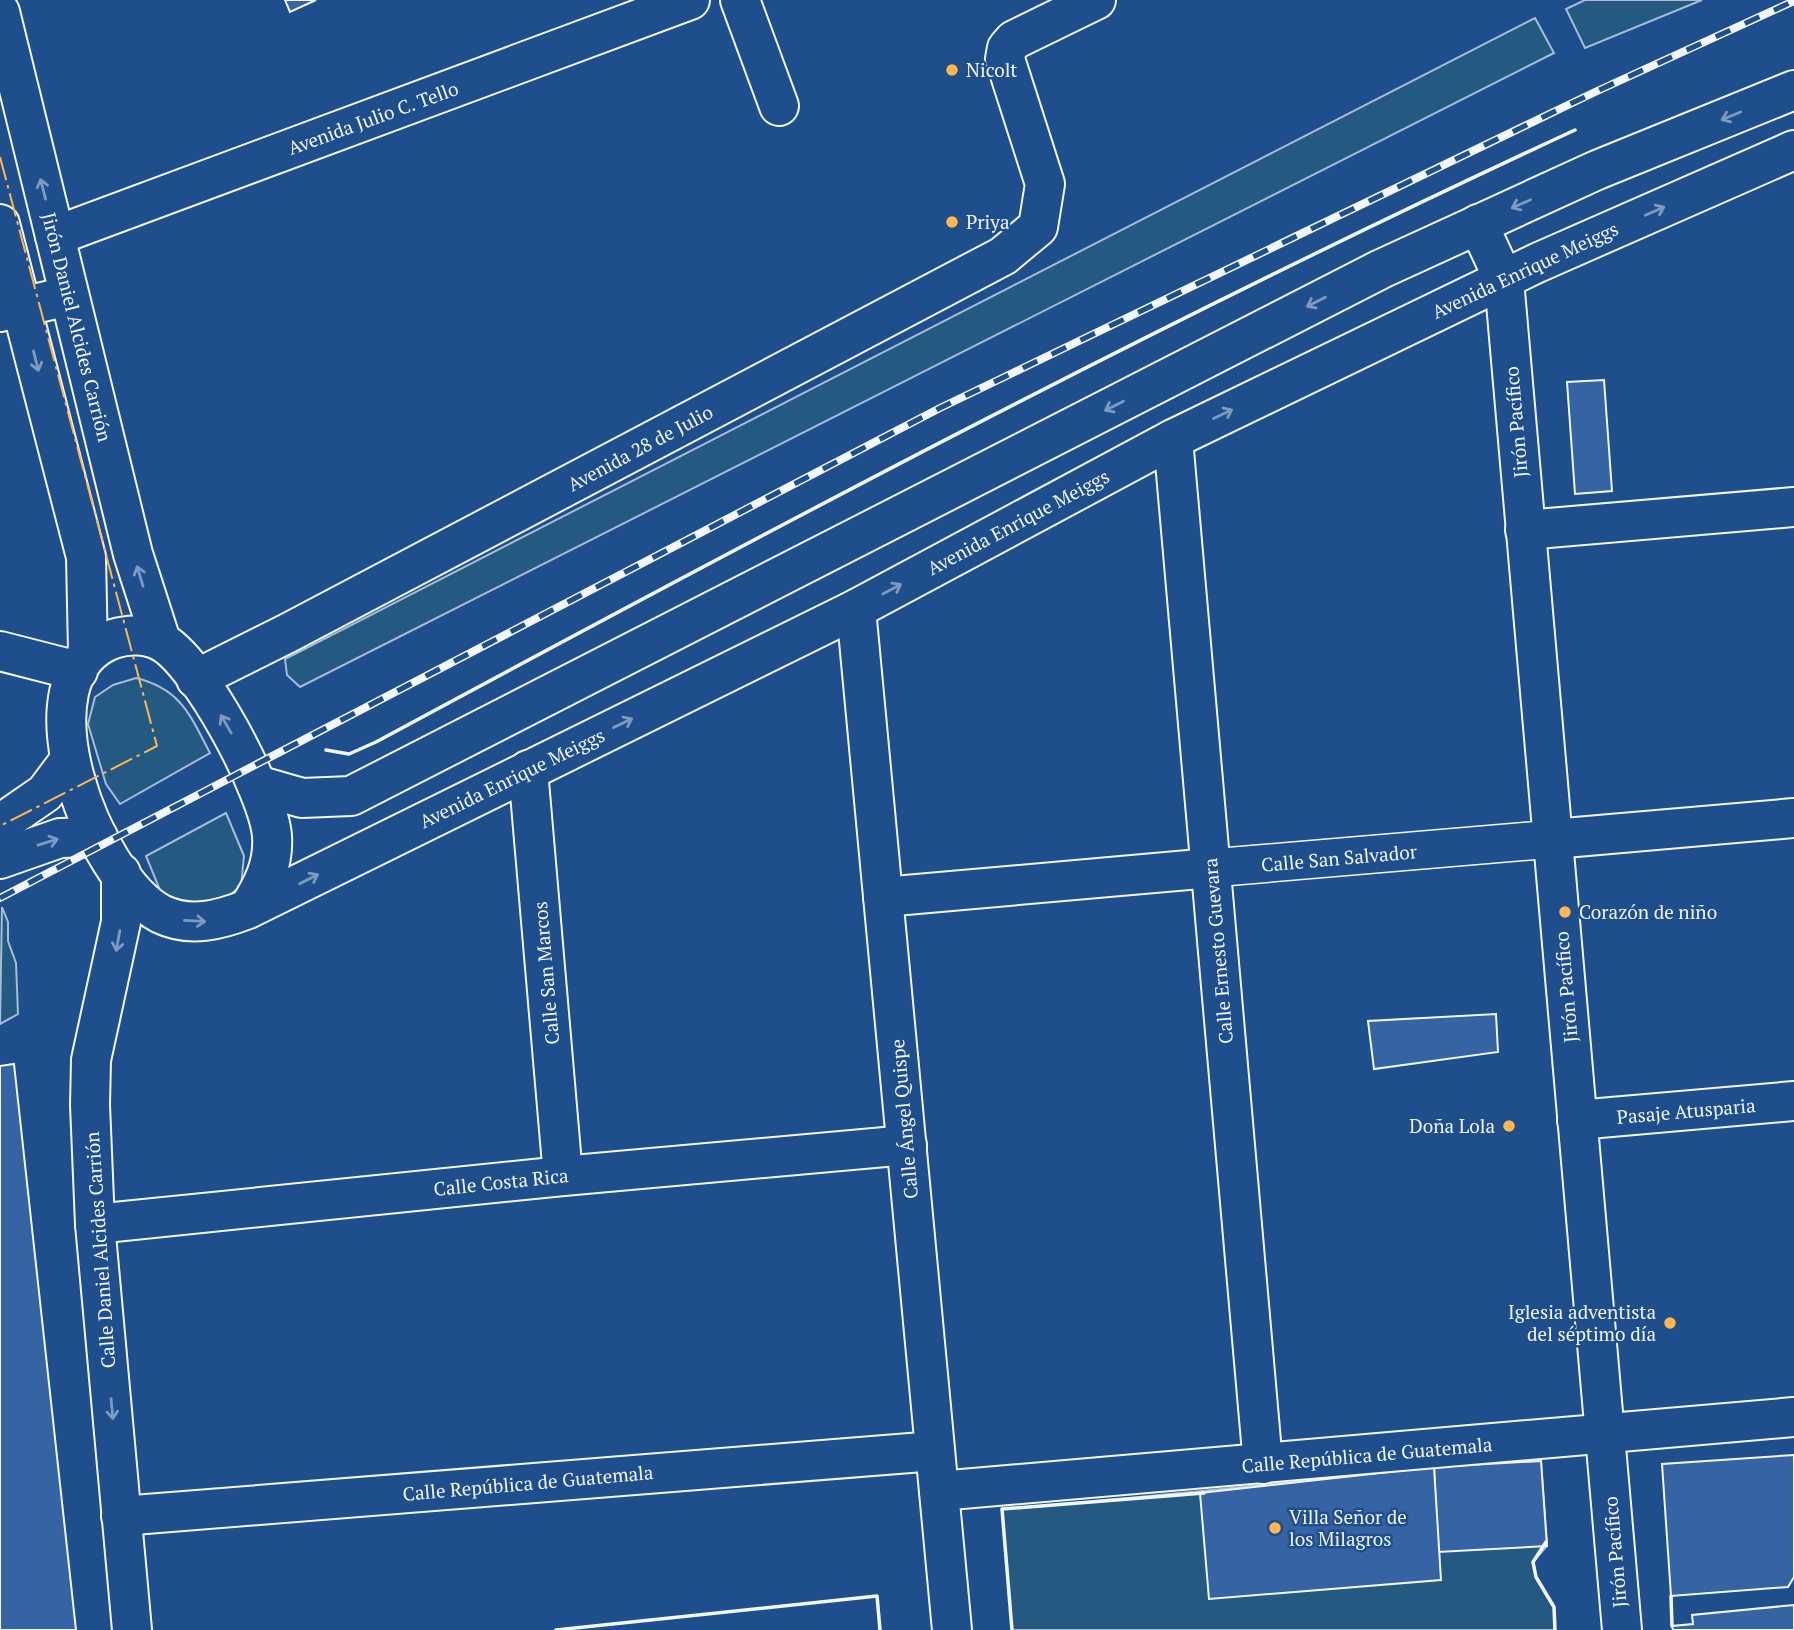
<svg xmlns="http://www.w3.org/2000/svg" width="1794" height="1630" font-family="'PT Serif',serif">
  <style>
    .green { fill: #245a82; stroke: #a8bbd7; stroke-width: 2 }
    .building { fill: #3563a3; stroke: #f2f6ff; stroke-width: 2 }
    .lines { fill: none; stroke-linecap: round; stroke-linejoin: round }
    .pedestrian-casing { stroke: #f2f6ff; stroke-width: 40 }
    .minor-casing { stroke: #f2f6ff; stroke-width: 42 }
    .tertiary-casing { stroke: #f2f6ff; stroke-width: 42 }
    .pedestrian { stroke: #1f4e8c; stroke-width: 37 }
    .minor { stroke: #1f4e8c; stroke-width: 38 }
    .tertiary { stroke: #1f4e8c; stroke-width: 38 }
    .rail-casing { stroke: #f2f6ff; stroke-width: 8 }
    .rail { stroke: #1f4e8c; stroke-width: 5; stroke-dasharray: 16; stroke-linecap: butt }
    .wall { stroke: #f2f6ff; stroke-width: 3.5 }
    .power { stroke: #ffb74d; stroke-width: 2; stroke-dasharray: 24 5 3.5 5; stroke-linecap: butt }
    .oneway { stroke: #7e9ac0 }
    .poi-dot { fill: #ffb74d; stroke: #1f4e8c; stroke-width: 2.5 }
    .labels { text-anchor: middle; stroke-width: 5; stroke-linejoin: round; paint-order: stroke }
    .poi-label { font-size: 19px; fill: #f2f6ff; stroke: #1f4e8c; text-anchor: start }
    .street-label { font-size: 19px; fill: #f2f6ff; stroke: #1f4e8c }
  </style>
  <rect width="100%" height="100%" fill="#1f4e8c"/>
  <g class="green">
    <path d="M 1585,0 L 1702,0 L 1585,48 L 1566,9 Z"/>
    <path d="M 1535,18 L 1554,53 L 300,687 L 287,675 L 285,659 Z"/>
    <path d="M 136,678 C 181,689 190,715 210,753 L 120,804 L 106,784 L 88,724 L 95,697 L 113,685 Z"/>
    <path d="M 226,813 L 244,856 L 241,886 L 222,901 L 166,905 L 146,856 Z"/>
    <path d="M 2,907 L 8,922 L 8,941 L 16,963 L 18,1014 L 0,1024 Z"/>
    <path d="M 1541,1461 L 1547,1546 L 1533,1562 L 1536,1577 L 1554,1607 L 1555,1630 L 1012,1630 L 1002,1509 C 1182,1495 1361,1472 1541,1461 Z"/>
  </g>
  <g class="building">
    <path d="M 285,0 L 316,0 L 290,12 Z"/>
    <path d="M 1604,380 L 1612,491 L 1575,494 L 1567,382 Z"/>
    <path d="M 1496,1014 L 1498,1052 L 1374,1069 L 1368,1021 Z"/>
    <path d="M 14,1064 L 76,1630 L 0,1630 L 0,1066 Z"/>
    <path d="M 1794,1455 L 1794,1577 L 1788,1587 L 1671,1596 L 1662,1464 Z"/>
    <path d="M 1541,1461 L 1547,1546 L 1438,1552 L 1434,1467 Z"/>
    <path d="M 1434,1467 L 1441,1580 L 1209,1599 L 1200,1493 Z"/>
    <path d="M 1794,1605 L 1794,1630 L 1673,1630 L 1672,1626 L 1693,1624 L 1692,1615 Z"/>
  </g>
  <g class="lines">
    <g class="pedestrian-casing">
      <path id="pedestrian" d="M 1211,868 L 1553,839"/>
    </g>
    <g class="minor-casing">
      <g id="minor">
        <path d="M 740,0 L 779,106"/>
        <path d="M 55,236 L 690,0"/>
        <path d="M 0,312 L 68,296"/>
        <path d="M 1173,439 L 1263,1464"/>
        <path d="M 1525,530 L 1794,507"/>
        <path d="M 856,609 L 952,1630"/>
        <path d="M 0,651 L 78,671"/>
        <path d="M 196,679 L 288,633 L 1003,256 L 1038,227 L 1045,184 L 1005,59 L 1007,48 L 1014,40 L 1096,0"/>
        <path d="M 528,770 L 563,1176"/>
        <path d="M 1553,839 L 1794,818"/>
        <path d="M 121,873 L 121,922 L 91,1060 L 90,1105 L 95,1224 L 132,1630"/>
        <path d="M 883,897 L 1211,868"/>
        <path d="M 1577,1120 L 1794,1101"/>
        <path d="M 95,1224 L 563,1176 L 907,1145"/>
        <path d="M 939,1491 L 1794,1417"/>
        <path d="M 121,1516 L 935,1451"/>
      </g>
    </g>
    <g class="tertiary-casing">
      <g id="tertiary">
        <path d="M 0,12 L 133,554 L 161,641"/>
        <path d="M 0,224 L 86,557 L 88,652"/>
        <path d="M 1478,224 L 1504,280 L 1622,1630"/>
        <path d="M 257,785 L 302,798 L 351,796 L 1381,269 L 1597,170 L 1794,90"/>
        <path d="M 0,824 L 45,793 L 69,761"/>
        <path d="M 0,859 L 60,838 L 98,837"/>
        <path d="M 248,909 C 263,886 274,864 272,836 C 269,793 199,660 160,641 C 146,634 128,634 113,639 C 14,674 93,878 161,914 C 190,928 220,920 248,909 L 856,609 L 1173,439 L 1537,263 L 1794,150"/>
      </g>
    </g>
    <use href="#pedestrian" class="pedestrian"/>
    <use href="#minor" class="minor"/>
    <use href="#tertiary" class="tertiary"/>
    <g class="rail-casing">
      <path id="rail" d="M 0,898 L 940,408 L 1595,92 L 1794,1"/>
    </g>
    <use href="#rail" class="rail"/>
    <g class="wall">
      <path d="M 326,750 L 349,754 L 376,742 C 771,529 1168,318 1575,130"/>
      <path d="M 1546,1542 L 1533,1562 L 1536,1577 L 1554,1607 L 1555,1630"/>
      <path d="M 1671,1596 L 1672,1626"/>
      <path d="M 556,1630 L 877,1596 L 880,1630"/>
      <path d="M 1012,1630 L 1002,1509 L 1204,1493"/>
    </g>
    <path class="power" d="M 0,157 L 157,746 L 0,826"/>
  </g>
  <defs><path id="oneway-shaft" d="M-6 0H5M1.5-3L5.5 0L1.5 3" fill="none" stroke-width="1.6" stroke-linecap="round" stroke-linejoin="round" transform="scale(1.75)"/></defs>
  <g class="oneway">
    <use href="#oneway-shaft" transform="translate(1731 116) rotate(158)"/>
    <use href="#oneway-shaft" transform="translate(43 189) rotate(-104)"/>
    <use href="#oneway-shaft" transform="translate(1521 204) rotate(156)"/>
    <use href="#oneway-shaft" transform="translate(1655 211) rotate(-24)"/>
    <use href="#oneway-shaft" transform="translate(1316 302) rotate(153)"/>
    <use href="#oneway-shaft" transform="translate(36 361) rotate(76)"/>
    <use href="#oneway-shaft" transform="translate(1114 406) rotate(153)"/>
    <use href="#oneway-shaft" transform="translate(1223 414) rotate(-26)"/>
    <use href="#oneway-shaft" transform="translate(140 576) rotate(-107)"/>
    <use href="#oneway-shaft" transform="translate(892 589) rotate(-28)"/>
    <use href="#oneway-shaft" transform="translate(623 723) rotate(-26)"/>
    <use href="#oneway-shaft" transform="translate(226 724) rotate(-120)"/>
    <use href="#oneway-shaft" transform="translate(48 842) rotate(-17)"/>
    <use href="#oneway-shaft" transform="translate(309 879) rotate(-27)"/>
    <use href="#oneway-shaft" transform="translate(195 921) rotate(3)"/>
    <use href="#oneway-shaft" transform="translate(118 941) rotate(100)"/>
    <use href="#oneway-shaft" transform="translate(112 1409) rotate(85)"/>
  </g>
  <g class="poi-dot">
    <circle cx="952" cy="70" r="7"/>
    <circle cx="952" cy="222" r="7"/>
    <circle cx="1565" cy="912" r="7"/>
    <circle cx="1509" cy="1126" r="7"/>
    <circle cx="1670" cy="1323" r="7"/>
    <circle cx="1275" cy="1528" r="7"/>
  </g>
  <g class="labels">
    <g class="poi-label">
      <text x="966" y="77">Nicolt</text>
      <text x="966" y="229">Priya</text>
      <text x="1579" y="919">Corazón de niño</text>
      <text x="1495" y="1133" text-anchor="end">Doña Lola</text>
      <text x="1656" y="1319" text-anchor="end">Iglesia adventista<tspan x="1656" dy="22">del séptimo día</tspan></text>
      <text x="1289" y="1524">Villa Señor de<tspan x="1289" dy="22">los Milagros</tspan></text>
    </g>
    <g class="street-label">
      <text transform="translate(373 118) rotate(-20)" y="7">Avenida Julio C. Tello</text>
      <text transform="translate(1525 270) rotate(-25)" y="7">Avenida Enrique Meiggs</text>
      <text transform="translate(77 327) rotate(76)" y="7">Jirón Daniel Alcides Carrión</text>
      <text transform="translate(1516 422) rotate(-95)" y="7">Jirón Pacífico</text>
      <text transform="translate(640 448) rotate(-28)" y="7">Avenida 28 de Julio</text>
      <text transform="translate(1018 522) rotate(-28)" y="7">Avenida Enrique Meiggs</text>
      <text transform="translate(512 778) rotate(-26)" y="7">Avenida Enrique Meiggs</text>
      <text transform="translate(1339 858) rotate(-5)" y="7">Calle San Salvador</text>
      <text transform="translate(1218 951) rotate(-95)" y="7">Calle Ernesto Guevara</text>
      <text transform="translate(546 973) rotate(-95)" y="7">Calle San Marcos</text>
      <text transform="translate(1566 987) rotate(-95)" y="7">Jirón Pacífico</text>
      <text transform="translate(1686 1111) rotate(-5)" y="7">Pasaje Atusparia</text>
      <text transform="translate(904 1119) rotate(-95)" y="7">Calle Ángel Quispe</text>
      <text transform="translate(501 1182) rotate(-6)" y="7">Calle Costa Rica</text>
      <text transform="translate(100 1250) rotate(-94)" y="7">Calle Daniel Alcides Carrión</text>
      <text transform="translate(1367 1455) rotate(-5)" y="7">Calle República de Guatemala</text>
      <text transform="translate(528 1483) rotate(-5)" y="7">Calle República de Guatemala</text>
      <text transform="translate(1615 1552) rotate(-95)" y="7">Jirón Pacífico</text>
    </g>
  </g>
</svg>
